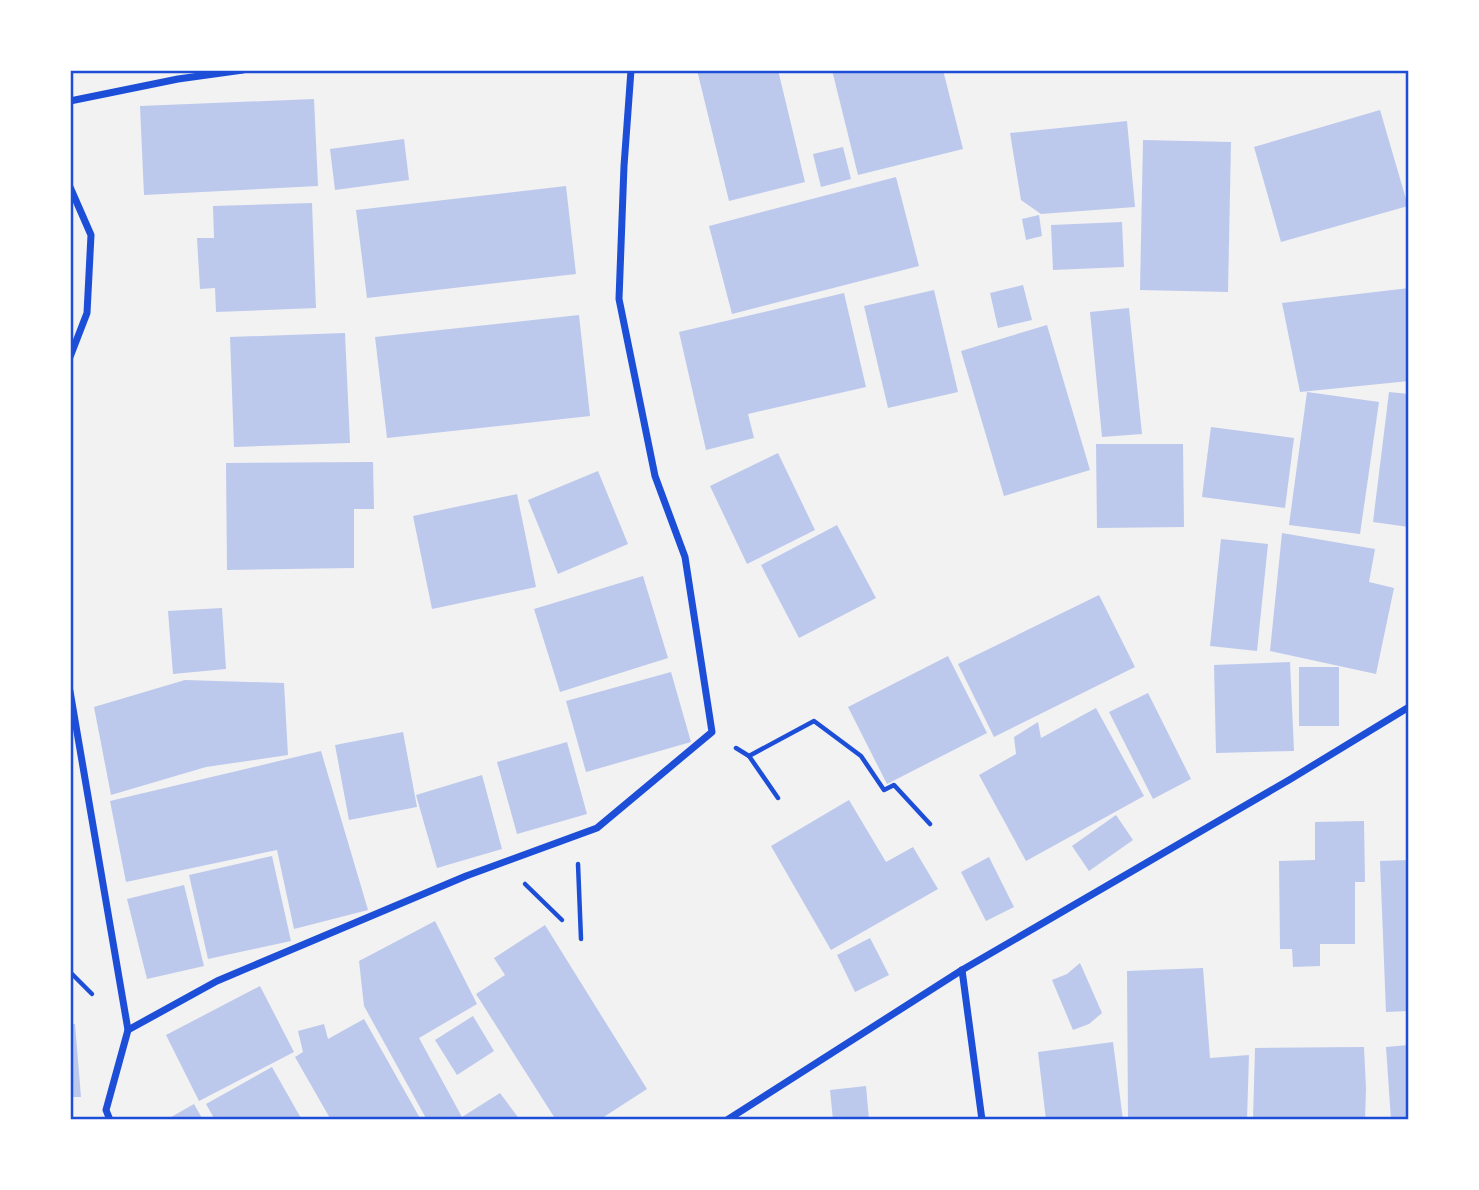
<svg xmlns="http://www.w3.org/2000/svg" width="1479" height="1190" font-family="Commissioner,sans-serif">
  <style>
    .building { fill: #bdc9ec }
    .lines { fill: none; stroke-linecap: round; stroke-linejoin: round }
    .path { stroke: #1d4ed8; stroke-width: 4.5 }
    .minor { stroke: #1d4ed8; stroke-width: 7 }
    .neatline { fill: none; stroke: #1d4ed8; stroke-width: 2.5 }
  </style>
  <rect width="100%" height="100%" fill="#f2f2f2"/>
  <g class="building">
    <path d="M 697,70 L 778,70 L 805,182 L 729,201 Z"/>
    <path d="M 832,70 L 943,70 L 963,149 L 858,175 Z"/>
    <path d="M 314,99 L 318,186 L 144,195 L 140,106 Z"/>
    <path d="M 1380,110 L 1408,206 L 1281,242 L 1254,147 Z"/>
    <path d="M 1127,121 L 1135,207 L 1041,214 L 1021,200 L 1010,133 Z"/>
    <path d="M 404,139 L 409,180 L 335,190 L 330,149 Z"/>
    <path d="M 1143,140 L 1231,142 L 1228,292 L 1140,290 Z"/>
    <path d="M 843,147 L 851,179 L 821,187 L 813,154 Z"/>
    <path d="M 896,177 L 919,266 L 732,314 L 709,226 Z"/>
    <path d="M 566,186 L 576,274 L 367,298 L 356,210 Z"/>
    <path d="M 312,203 L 316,308 L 216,312 L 215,288 L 200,289 L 197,238 L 214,238 L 213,206 Z"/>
    <path d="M 1039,215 L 1042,236 L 1026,240 L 1022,219 Z"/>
    <path d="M 1122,222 L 1124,267 L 1053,270 L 1051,225 Z"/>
    <path d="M 1023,285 L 1032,320 L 998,328 L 990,293 Z"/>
    <path d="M 1409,288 L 1409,381 L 1300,392 L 1282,303 Z"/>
    <path d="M 934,290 L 958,392 L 888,408 L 864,306 Z"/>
    <path d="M 844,293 L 866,387 L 748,414 L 754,438 L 706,450 L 679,332 Z"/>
    <path d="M 1129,308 L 1142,434 L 1102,437 L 1090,312 Z"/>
    <path d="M 579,315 L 590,416 L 387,438 L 375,337 Z"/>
    <path d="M 1047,325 L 1090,470 L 1004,496 L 961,351 Z"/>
    <path d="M 345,333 L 350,443 L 234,447 L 230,337 Z"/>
    <path d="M 1307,392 L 1379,402 L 1360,534 L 1289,525 Z"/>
    <path d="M 1389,392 L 1409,394 L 1409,527 L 1373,522 Z"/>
    <path d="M 1211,427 L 1294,438 L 1285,508 L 1202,497 Z"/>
    <path d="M 1096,444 L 1183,444 L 1184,527 L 1097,528 Z"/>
    <path d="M 778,453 L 815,530 L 747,564 L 710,486 Z"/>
    <path d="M 373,462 L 374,509 L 354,509 L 354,568 L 227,570 L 226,463 Z"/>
    <path d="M 598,471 L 628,544 L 558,574 L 528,500 Z"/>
    <path d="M 517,494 L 536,587 L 432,609 L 413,516 Z"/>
    <path d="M 837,525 L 876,598 L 799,638 L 761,565 Z"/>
    <path d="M 1282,533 L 1375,549 L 1369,582 L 1394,588 L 1376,674 L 1270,651 Z"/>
    <path d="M 1221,539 L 1268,544 L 1257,651 L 1210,646 Z"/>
    <path d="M 643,576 L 668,658 L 560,692 L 534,609 Z"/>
    <path d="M 1099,595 L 1135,667 L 994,737 L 958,664 Z"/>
    <path d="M 222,608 L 226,669 L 173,674 L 168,611 Z"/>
    <path d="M 948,656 L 987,733 L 887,784 L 848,707 Z"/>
    <path d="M 1290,662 L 1294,751 L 1216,753 L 1214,665 Z"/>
    <rect x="1299" y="667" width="40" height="59"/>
    <path d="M 671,672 L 691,742 L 586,772 L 566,701 Z"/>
    <path d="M 185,680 L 284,683 L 288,755 L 206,767 L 111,795 L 94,707 Z"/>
    <path d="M 1148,693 L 1191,779 L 1153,799 L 1109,712 Z"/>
    <path d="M 1096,708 L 1144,796 L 1026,861 L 979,775 L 1016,754 L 1014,737 L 1038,722 L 1041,738 Z"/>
    <path d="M 403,732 L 417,807 L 349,820 L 335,745 Z"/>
    <path d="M 567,742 L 587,814 L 517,834 L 497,762 Z"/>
    <path d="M 321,751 L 368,910 L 294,929 L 277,850 L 126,882 L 110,801 Z"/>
    <path d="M 482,775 L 502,849 L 437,868 L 416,795 Z"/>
    <path d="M 849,800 L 886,862 L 913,847 L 938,889 L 831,950 L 771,846 Z"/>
    <path d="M 1116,815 L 1133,840 L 1089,871 L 1072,846 Z"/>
    <path d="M 1364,821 L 1365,882 L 1355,882 L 1355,944 L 1320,944 L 1320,966 L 1293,967 L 1292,949 L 1280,949 L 1279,861 L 1315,860 L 1315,822 Z"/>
    <path d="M 272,856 L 291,941 L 208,959 L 189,875 Z"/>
    <path d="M 989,857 L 1014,907 L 986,921 L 961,872 Z"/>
    <path d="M 1409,860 L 1409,1011 L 1386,1012 L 1380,861 Z"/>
    <path d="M 184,885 L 204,966 L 147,979 L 127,899 Z"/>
    <path d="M 435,921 L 477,1004 L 419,1038 L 462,1117 L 500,1093 L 520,1120 L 427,1120 L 364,1006 L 359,961 Z"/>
    <path d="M 545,925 L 647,1089 L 599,1120 L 556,1120 L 476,994 L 505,975 L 494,958 Z"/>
    <path d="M 870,938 L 889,975 L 855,992 L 837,955 Z"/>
    <path d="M 1080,963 L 1102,1013 L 1089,1024 L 1073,1030 L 1052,980 L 1067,974 Z"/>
    <path d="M 1203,968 L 1210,1058 L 1249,1055 L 1247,1120 L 1128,1120 L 1127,971 Z"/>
    <path d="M 260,986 L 294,1052 L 199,1101 L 166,1035 Z"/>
    <path d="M 473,1016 L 494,1051 L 457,1075 L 435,1040 Z"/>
    <path d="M 364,1019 L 421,1120 L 331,1120 L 295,1057 L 303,1052 L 298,1031 L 324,1024 L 328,1039 Z"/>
    <path d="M 70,1024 L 75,1024 L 81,1097 L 70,1097 Z"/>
    <path d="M 1113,1042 L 1123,1120 L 1046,1120 L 1038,1052 Z"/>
    <path d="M 1409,1045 L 1409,1120 L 1391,1120 L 1386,1047 Z"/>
    <path d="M 1364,1047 L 1366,1089 L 1365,1120 L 1253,1120 L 1255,1048 Z"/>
    <path d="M 272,1067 L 302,1120 L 215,1120 L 206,1104 Z"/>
    <path d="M 866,1086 L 869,1120 L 833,1120 L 830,1090 Z"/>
    <path d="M 194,1104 L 203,1120 L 166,1120 Z"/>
  </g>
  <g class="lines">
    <g class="path">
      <path d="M 736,748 L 749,756 L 778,798"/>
      <path d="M 749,756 L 814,721 L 861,756 L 884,790 L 894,785 L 930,824"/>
      <path d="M 578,864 L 581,939"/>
      <path d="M 525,884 L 562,920"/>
      <path d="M 70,972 L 92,994"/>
    </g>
    <g class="minor">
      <path d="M 70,101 L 178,79 L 243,70"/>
      <path d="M 70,187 L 91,235 L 87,313 L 70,357"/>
      <path d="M 70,691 L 128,1030"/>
      <path d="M 962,970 L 982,1120"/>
      <path d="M 110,1120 L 106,1110 L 128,1030 L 217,981 L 466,876 L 597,828 L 712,732 L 685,557 L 655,476 L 619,299 L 624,166 L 631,70"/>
      <path d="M 727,1120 L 962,970 L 1289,780 L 1409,707"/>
    </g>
  </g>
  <rect width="1479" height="1190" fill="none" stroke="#ffffff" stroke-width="144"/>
  <rect x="72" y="72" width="1335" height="1046" class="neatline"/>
</svg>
